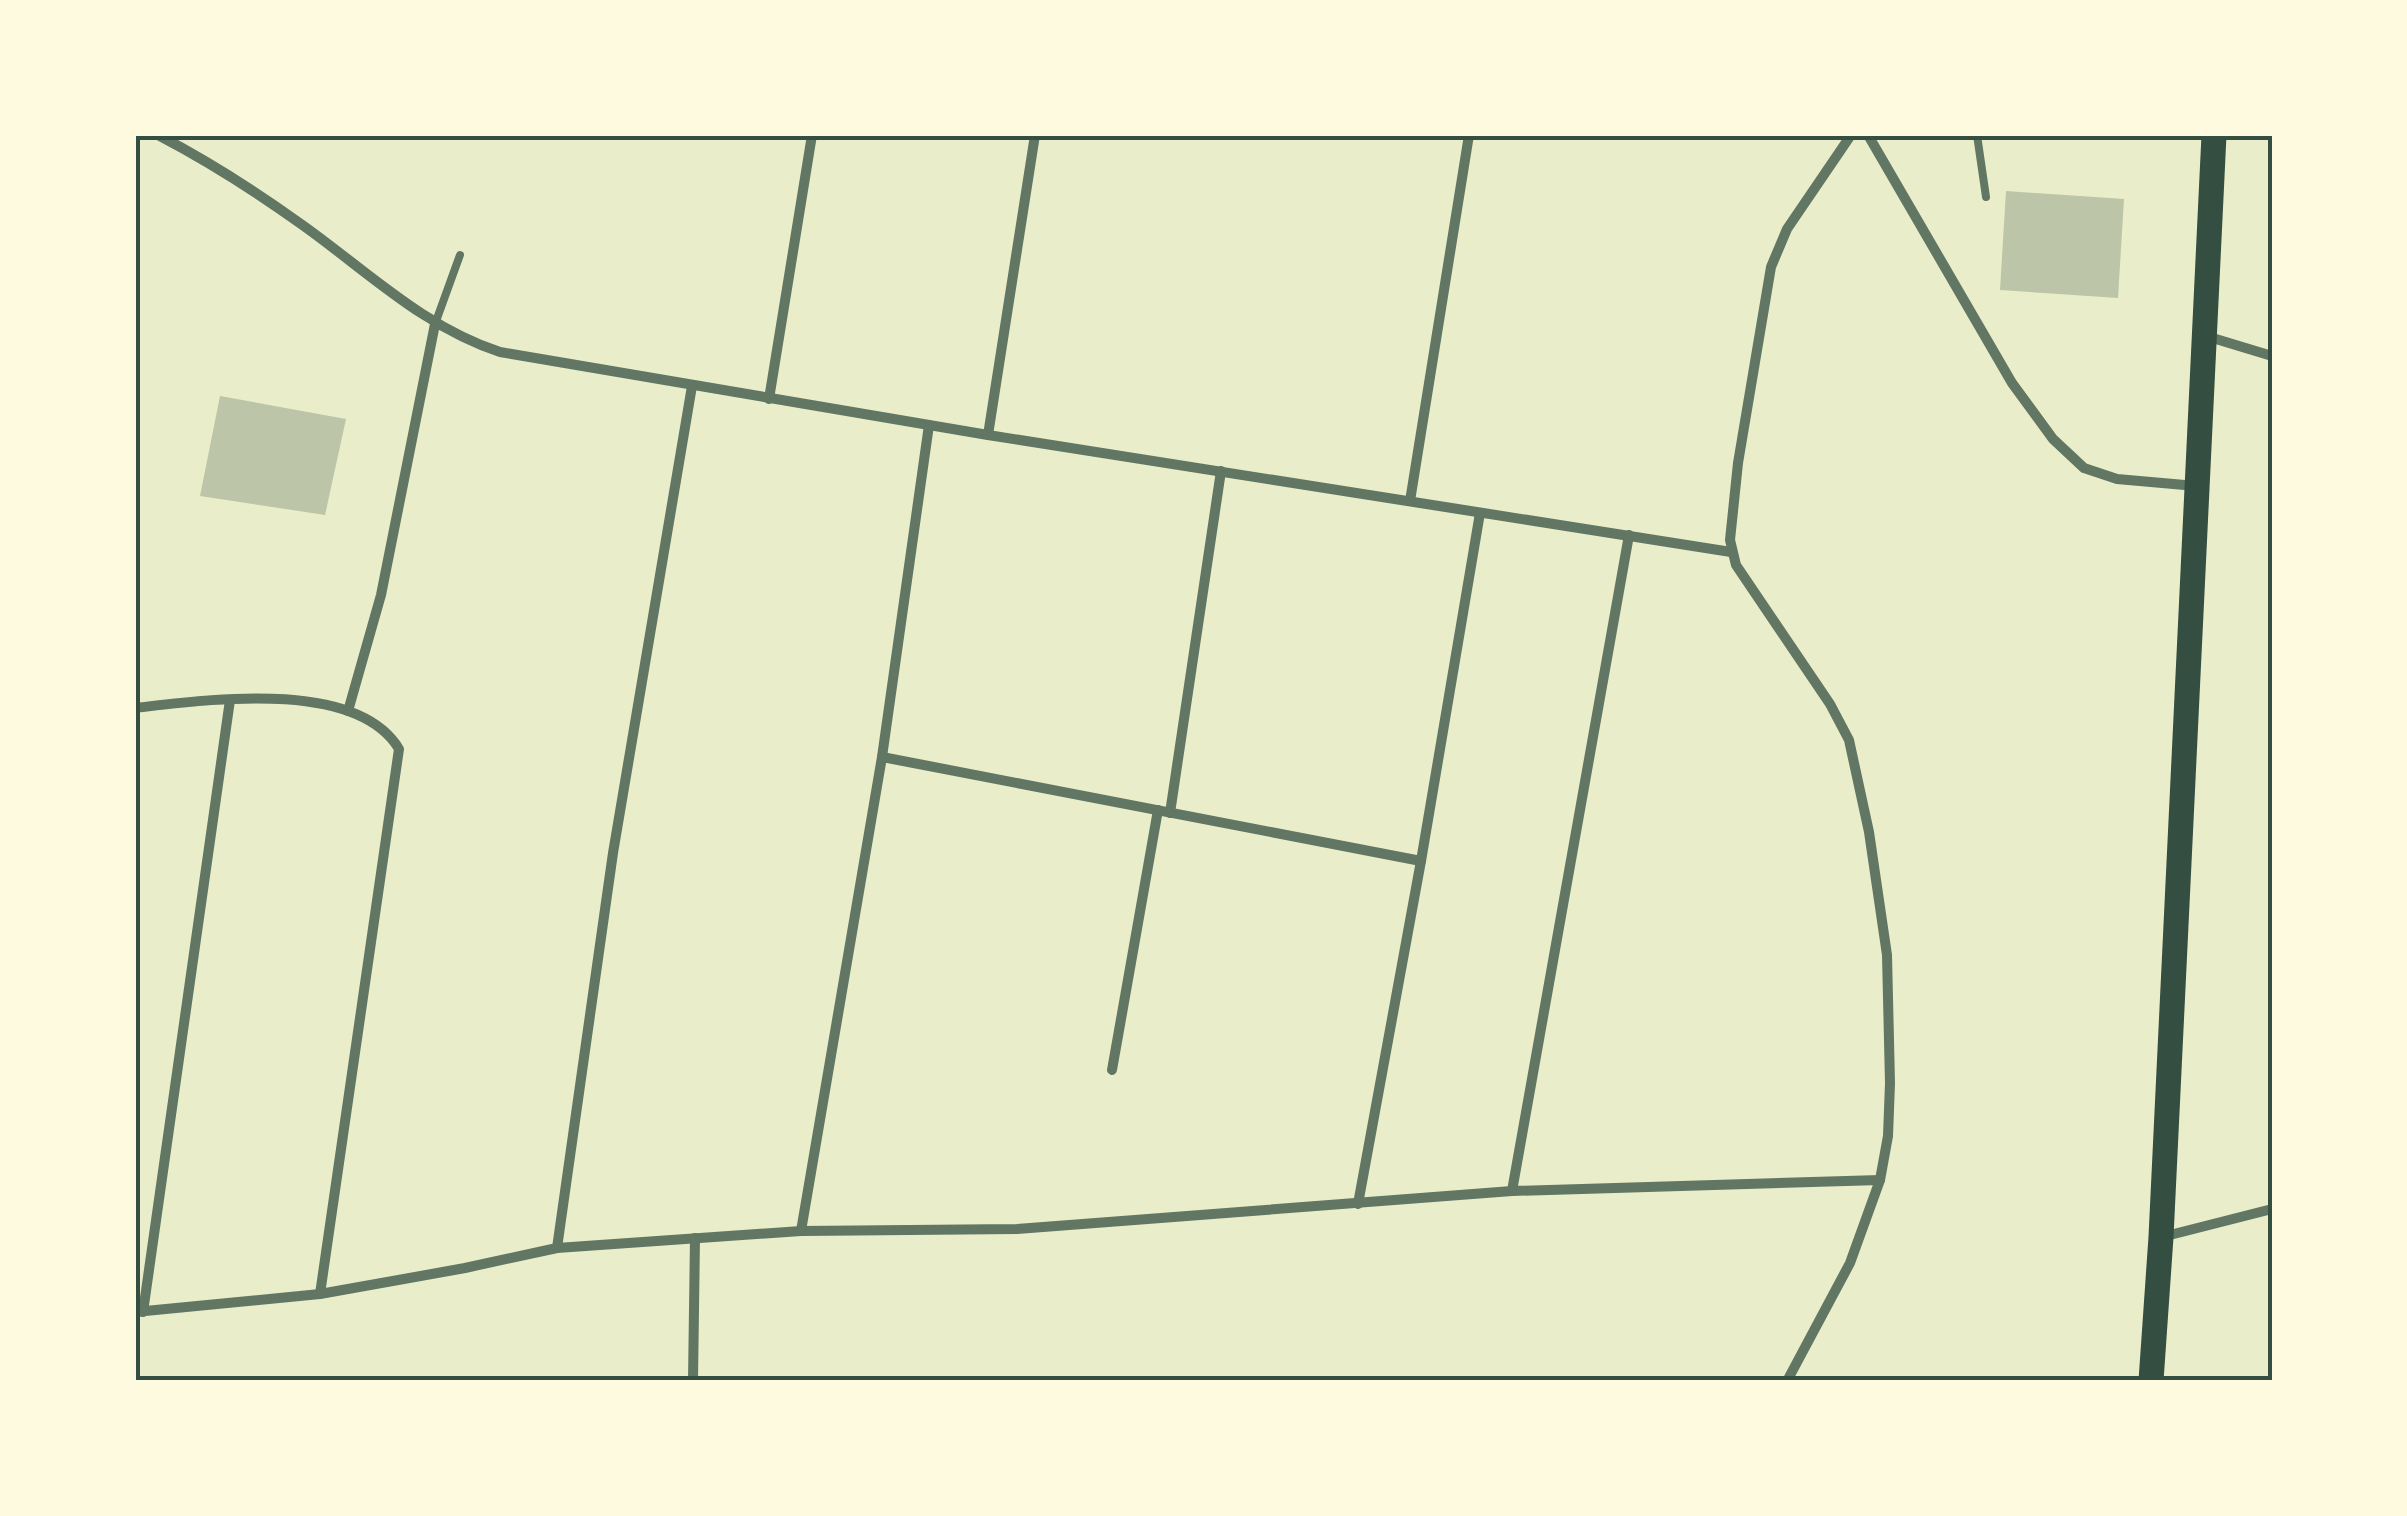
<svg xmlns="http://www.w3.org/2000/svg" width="2407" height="1516" font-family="'Source Sans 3',sans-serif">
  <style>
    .building { fill: #bcc5a7 }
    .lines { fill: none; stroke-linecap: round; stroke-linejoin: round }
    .service { stroke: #617663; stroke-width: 8 }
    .minor { stroke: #617663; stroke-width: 10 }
    .primary { stroke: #344e41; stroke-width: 25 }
    .neatline { fill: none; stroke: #344e41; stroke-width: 4 }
  </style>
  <rect width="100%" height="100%" fill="#e9edc9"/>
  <g class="building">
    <path d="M 2006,191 L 2124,199 L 2118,298 L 2000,290 Z"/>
    <path d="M 220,396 L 346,419 L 325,515 L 200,496 Z"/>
  </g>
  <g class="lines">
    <g class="service">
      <path d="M 1977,135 L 1986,197"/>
      <path d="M 435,324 L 460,255"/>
    </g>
    <g class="minor">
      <path d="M 158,135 C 208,161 255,191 301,224 C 366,270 423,327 500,352 L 988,435 L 1731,552"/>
      <path d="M 1868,135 L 2012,383 L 2053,439 L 2084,468 L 2117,479 L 2196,486"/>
      <path d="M 2206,336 L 2272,356"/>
      <path d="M 769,399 L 812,135"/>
      <path d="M 988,435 L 1035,135"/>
      <path d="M 1410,501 L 1469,135"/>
      <path d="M 135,708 C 205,700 356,678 399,749 L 320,1294"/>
      <path d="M 348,711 L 381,595 L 435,324"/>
      <path d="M 882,757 L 1421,861"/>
      <path d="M 1170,813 L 1221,471"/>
      <path d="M 1112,1070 L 1158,810"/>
      <path d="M 1512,1191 L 1629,535"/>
      <path d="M 1358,1204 L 1421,861 L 1480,513"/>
      <path d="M 801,1231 L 882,757 L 929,425"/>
      <path d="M 2162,1237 L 2272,1209"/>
      <path d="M 557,1248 L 613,853 L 692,386"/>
      <path d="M 135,1312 L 320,1294 L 465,1268 L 557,1248 L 801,1231 L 1017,1229 L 1512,1191 L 1880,1180"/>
      <path d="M 143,1312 L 230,700"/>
      <path d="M 693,1381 L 695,1238"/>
      <path d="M 1787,1381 L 1850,1263 L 1880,1180 L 1888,1136 L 1890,1083 L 1887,955 L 1869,832 L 1849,740 L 1830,704 L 1736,565 L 1730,540 L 1738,463 L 1771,267 L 1787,229 L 1851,135"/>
    </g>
    <path class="primary" d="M 2151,1381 L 2161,1237 L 2214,135"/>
  </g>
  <rect width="2407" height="1516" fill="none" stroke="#fefae0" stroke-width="275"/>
  <rect x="138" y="138" width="2132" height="1240" class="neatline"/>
</svg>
